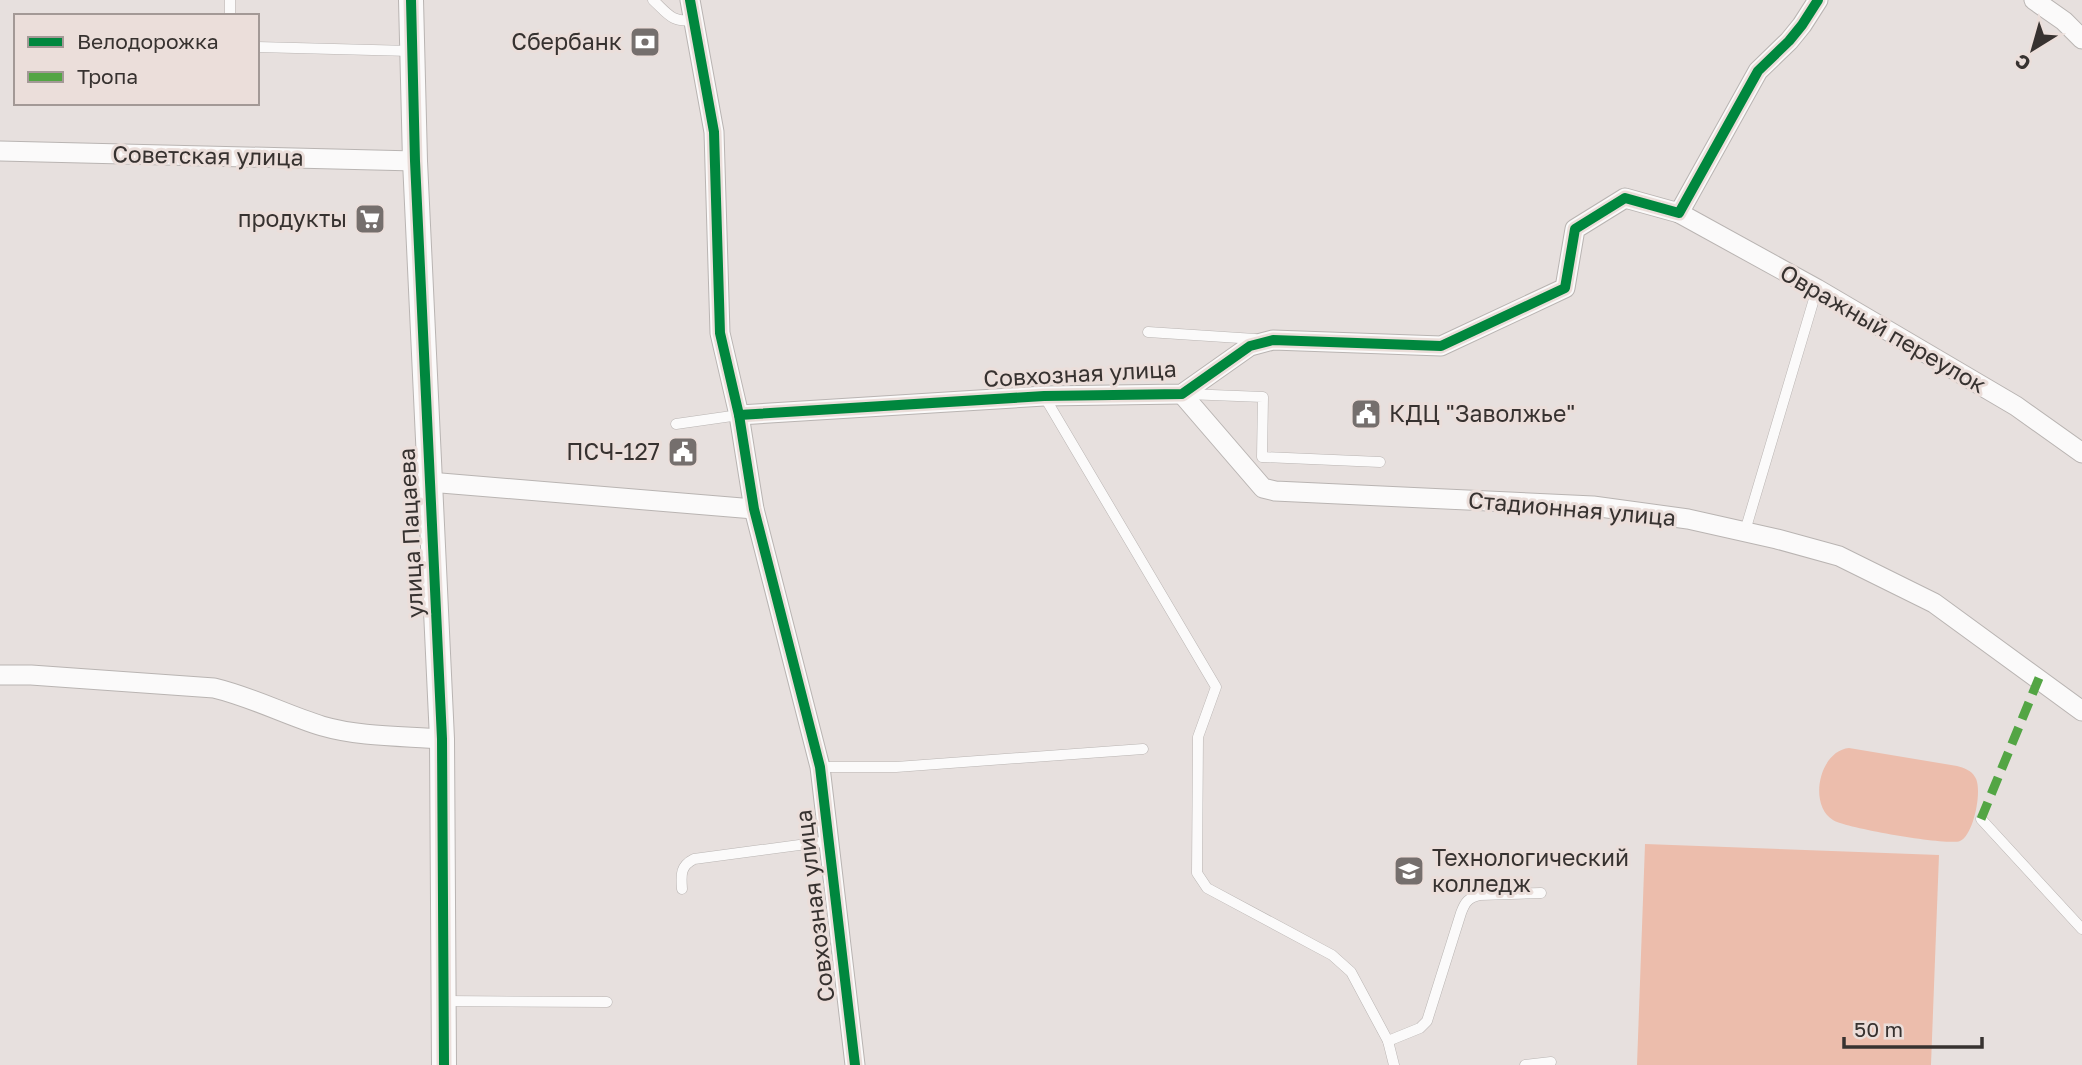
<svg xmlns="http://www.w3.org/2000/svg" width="2082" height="1065" font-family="'Golos Text',sans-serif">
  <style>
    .green { fill: #ecbdac }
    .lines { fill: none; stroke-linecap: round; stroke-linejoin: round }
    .service-casing { stroke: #b9b4b2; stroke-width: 11 }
    .minor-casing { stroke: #b9b4b2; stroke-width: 21 }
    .tertiary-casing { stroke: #b9b4b2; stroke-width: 26 }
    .service { stroke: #fbfafa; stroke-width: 10 }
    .minor { stroke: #fbfafa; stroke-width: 19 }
    .tertiary { stroke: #fbfafa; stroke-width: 24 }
    .quiet { stroke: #53a544; stroke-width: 9; stroke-dasharray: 18 9; stroke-linecap: butt }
    .cycleway-casing { stroke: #ebdeda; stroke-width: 15 }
    .cycleway { stroke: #00873e; stroke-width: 10 }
    .labels { text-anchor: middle; stroke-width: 6; stroke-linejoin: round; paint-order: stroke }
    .poi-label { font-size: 23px; fill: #373230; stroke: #ebdeda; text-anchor: end }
    .street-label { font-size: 23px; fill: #373230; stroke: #ebdeda }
  </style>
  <rect width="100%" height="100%" fill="#e7e0de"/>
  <g class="green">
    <path d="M 1849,748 L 1957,766 C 1964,768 1971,770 1975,777 C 1983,788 1974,835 1960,841 C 1948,846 1845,828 1833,820 C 1808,805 1819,751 1849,748 Z"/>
    <path d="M 1645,844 L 1939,855 L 1931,1065 L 1637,1065 Z"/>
  </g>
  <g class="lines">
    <g class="service-casing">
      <g id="service">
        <path d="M 653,0 C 668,14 672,23 693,20"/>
        <path d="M 230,16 L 230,0"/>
        <path d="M 257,47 L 411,51"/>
        <path d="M 1148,332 L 1255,339"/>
        <path d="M 1186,394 L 1263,397 L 1262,457 L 1380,462"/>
        <path d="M 1044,396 L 1216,687 L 1198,737 L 1197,873 L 1207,888 L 1332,955 L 1351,972 L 1388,1041 L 1394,1065"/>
        <path d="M 676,424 L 739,415"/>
        <path d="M 1745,531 L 1817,289"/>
        <path d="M 820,767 L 896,767 L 1143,749"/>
        <path d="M 1981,819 L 2082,929"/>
        <path d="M 682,889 C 681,875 680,866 694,859 L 829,841"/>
        <path d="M 443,1001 L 607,1002"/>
        <path d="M 1388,1041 L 1420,1028 L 1427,1021 L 1461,913 C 1465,902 1468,898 1480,895 L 1541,893"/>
        <path d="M 1525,1065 L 1551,1062"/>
      </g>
    </g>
    <g class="minor-casing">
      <g id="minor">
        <path d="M 690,0 L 714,132 L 720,333 L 739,415 L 754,509 L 820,767 L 855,1065"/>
        <path d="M 2034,0 L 2064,21 L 2082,39"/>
        <path d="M 0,151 L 415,161"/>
        <path d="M 1679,213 L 1817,289 L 2016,406 L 2082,453"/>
        <path d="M 1182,394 L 1263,488 L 1275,491 L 1593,506 L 1688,519 L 1777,539 L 1839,556 L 1934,603 L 2082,711"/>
        <path d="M 739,415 L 1044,396 L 1182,394 L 1250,346 L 1273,340 L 1441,346 L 1565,288 L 1575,229 L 1625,198 L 1679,213 L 1758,71 L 1789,41 L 1802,25 L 1818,0"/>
        <path d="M 429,482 L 754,509"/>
        <path d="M 0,675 L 31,675 L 214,688 C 252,697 286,715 322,726 C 360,737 402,736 442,739"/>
      </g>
    </g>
    <g class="tertiary-casing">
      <path id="tertiary" d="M 411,0 L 415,161 L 442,739 L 444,1065"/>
    </g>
    <use href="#service" class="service"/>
    <use href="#minor" class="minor"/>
    <use href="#tertiary" class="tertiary"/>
    <path class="quiet" d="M 1981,819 L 2039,678"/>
    <g class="cycleway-casing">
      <g id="cycleway">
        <path d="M 411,0 L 415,161 L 442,739 L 444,1065"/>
        <path d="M 690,0 L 714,132 L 720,333 L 739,415 L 754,509 L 820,767 L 855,1065"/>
        <path d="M 739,415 L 1044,396 L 1182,394 L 1250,346 L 1273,340 L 1441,346 L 1565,288 L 1575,229 L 1625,198 L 1679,213 L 1758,71 L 1789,41 L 1802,25 L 1818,0"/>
      </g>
    </g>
    <use href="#cycleway" class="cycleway"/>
  </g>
  <defs>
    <g id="bank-square" transform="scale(1.575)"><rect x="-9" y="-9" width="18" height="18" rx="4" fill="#756f6d" stroke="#ebdeda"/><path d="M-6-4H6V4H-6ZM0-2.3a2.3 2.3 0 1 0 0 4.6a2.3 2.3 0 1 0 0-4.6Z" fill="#fff"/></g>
    <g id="supermarket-square" transform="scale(1.575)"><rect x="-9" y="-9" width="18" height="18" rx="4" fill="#756f6d" stroke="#ebdeda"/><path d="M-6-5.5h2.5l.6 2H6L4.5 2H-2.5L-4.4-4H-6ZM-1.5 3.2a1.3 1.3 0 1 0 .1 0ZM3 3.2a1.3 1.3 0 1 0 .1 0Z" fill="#fff"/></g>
    <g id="civic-square" transform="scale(1.575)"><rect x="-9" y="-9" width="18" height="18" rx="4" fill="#756f6d" stroke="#ebdeda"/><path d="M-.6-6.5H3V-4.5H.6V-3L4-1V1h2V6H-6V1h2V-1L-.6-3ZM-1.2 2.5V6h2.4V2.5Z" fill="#fff"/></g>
    <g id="university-square" transform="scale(1.575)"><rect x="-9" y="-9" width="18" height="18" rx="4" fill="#756f6d" stroke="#ebdeda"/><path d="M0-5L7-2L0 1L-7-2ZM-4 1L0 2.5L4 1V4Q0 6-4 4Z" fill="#fff"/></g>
  </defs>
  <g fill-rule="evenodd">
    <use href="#bank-square" x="645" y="42"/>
    <use href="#supermarket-square" x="370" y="219"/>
    <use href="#civic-square" x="1366" y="414"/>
    <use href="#civic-square" x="683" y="452"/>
    <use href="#university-square" x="1409" y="871"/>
  </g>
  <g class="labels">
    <g class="poi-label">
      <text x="622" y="50">Сбербанк</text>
      <text x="347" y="227">продукты</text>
      <text x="1389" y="422" text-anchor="start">КДЦ "Заволжье"</text>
      <text x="660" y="460">ПСЧ-127</text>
      <text x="1432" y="866" text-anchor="start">Технологический<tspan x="1432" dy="26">колледж</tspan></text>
    </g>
    <g class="street-label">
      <text transform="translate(208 156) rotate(1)" y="8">Советская улица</text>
      <text transform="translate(1883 329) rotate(30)" y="8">Овражный переулок</text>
      <text transform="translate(1080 374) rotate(-3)" y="8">Совхозная улица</text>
      <text transform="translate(1572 509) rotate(5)" y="8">Стадионная улица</text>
      <text transform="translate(411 533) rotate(-93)" y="8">улица Пацаева</text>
      <text transform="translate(815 906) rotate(-97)" y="8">Совхозная улица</text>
    </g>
  </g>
  <rect x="14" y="14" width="245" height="91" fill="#ebdeda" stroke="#a39996" stroke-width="2"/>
  <rect x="28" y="37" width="35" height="10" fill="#00873e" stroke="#a39996" stroke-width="2"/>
  <text x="77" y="49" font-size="21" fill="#373230">Велодорожка</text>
  <rect x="28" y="72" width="35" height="10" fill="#53a544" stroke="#a39996" stroke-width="2"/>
  <text x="77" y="84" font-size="21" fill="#373230">Тропа</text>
  <g transform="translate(2033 49) rotate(217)" stroke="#ebdeda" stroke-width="5" paint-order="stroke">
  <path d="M0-5L12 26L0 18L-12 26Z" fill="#373230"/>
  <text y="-10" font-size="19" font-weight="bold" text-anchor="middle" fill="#373230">С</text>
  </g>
  <path d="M1844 1037v10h138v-10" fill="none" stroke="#373230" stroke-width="3.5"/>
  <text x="1854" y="1037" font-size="21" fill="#373230" stroke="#ebdeda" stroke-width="5" paint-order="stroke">50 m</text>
</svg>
